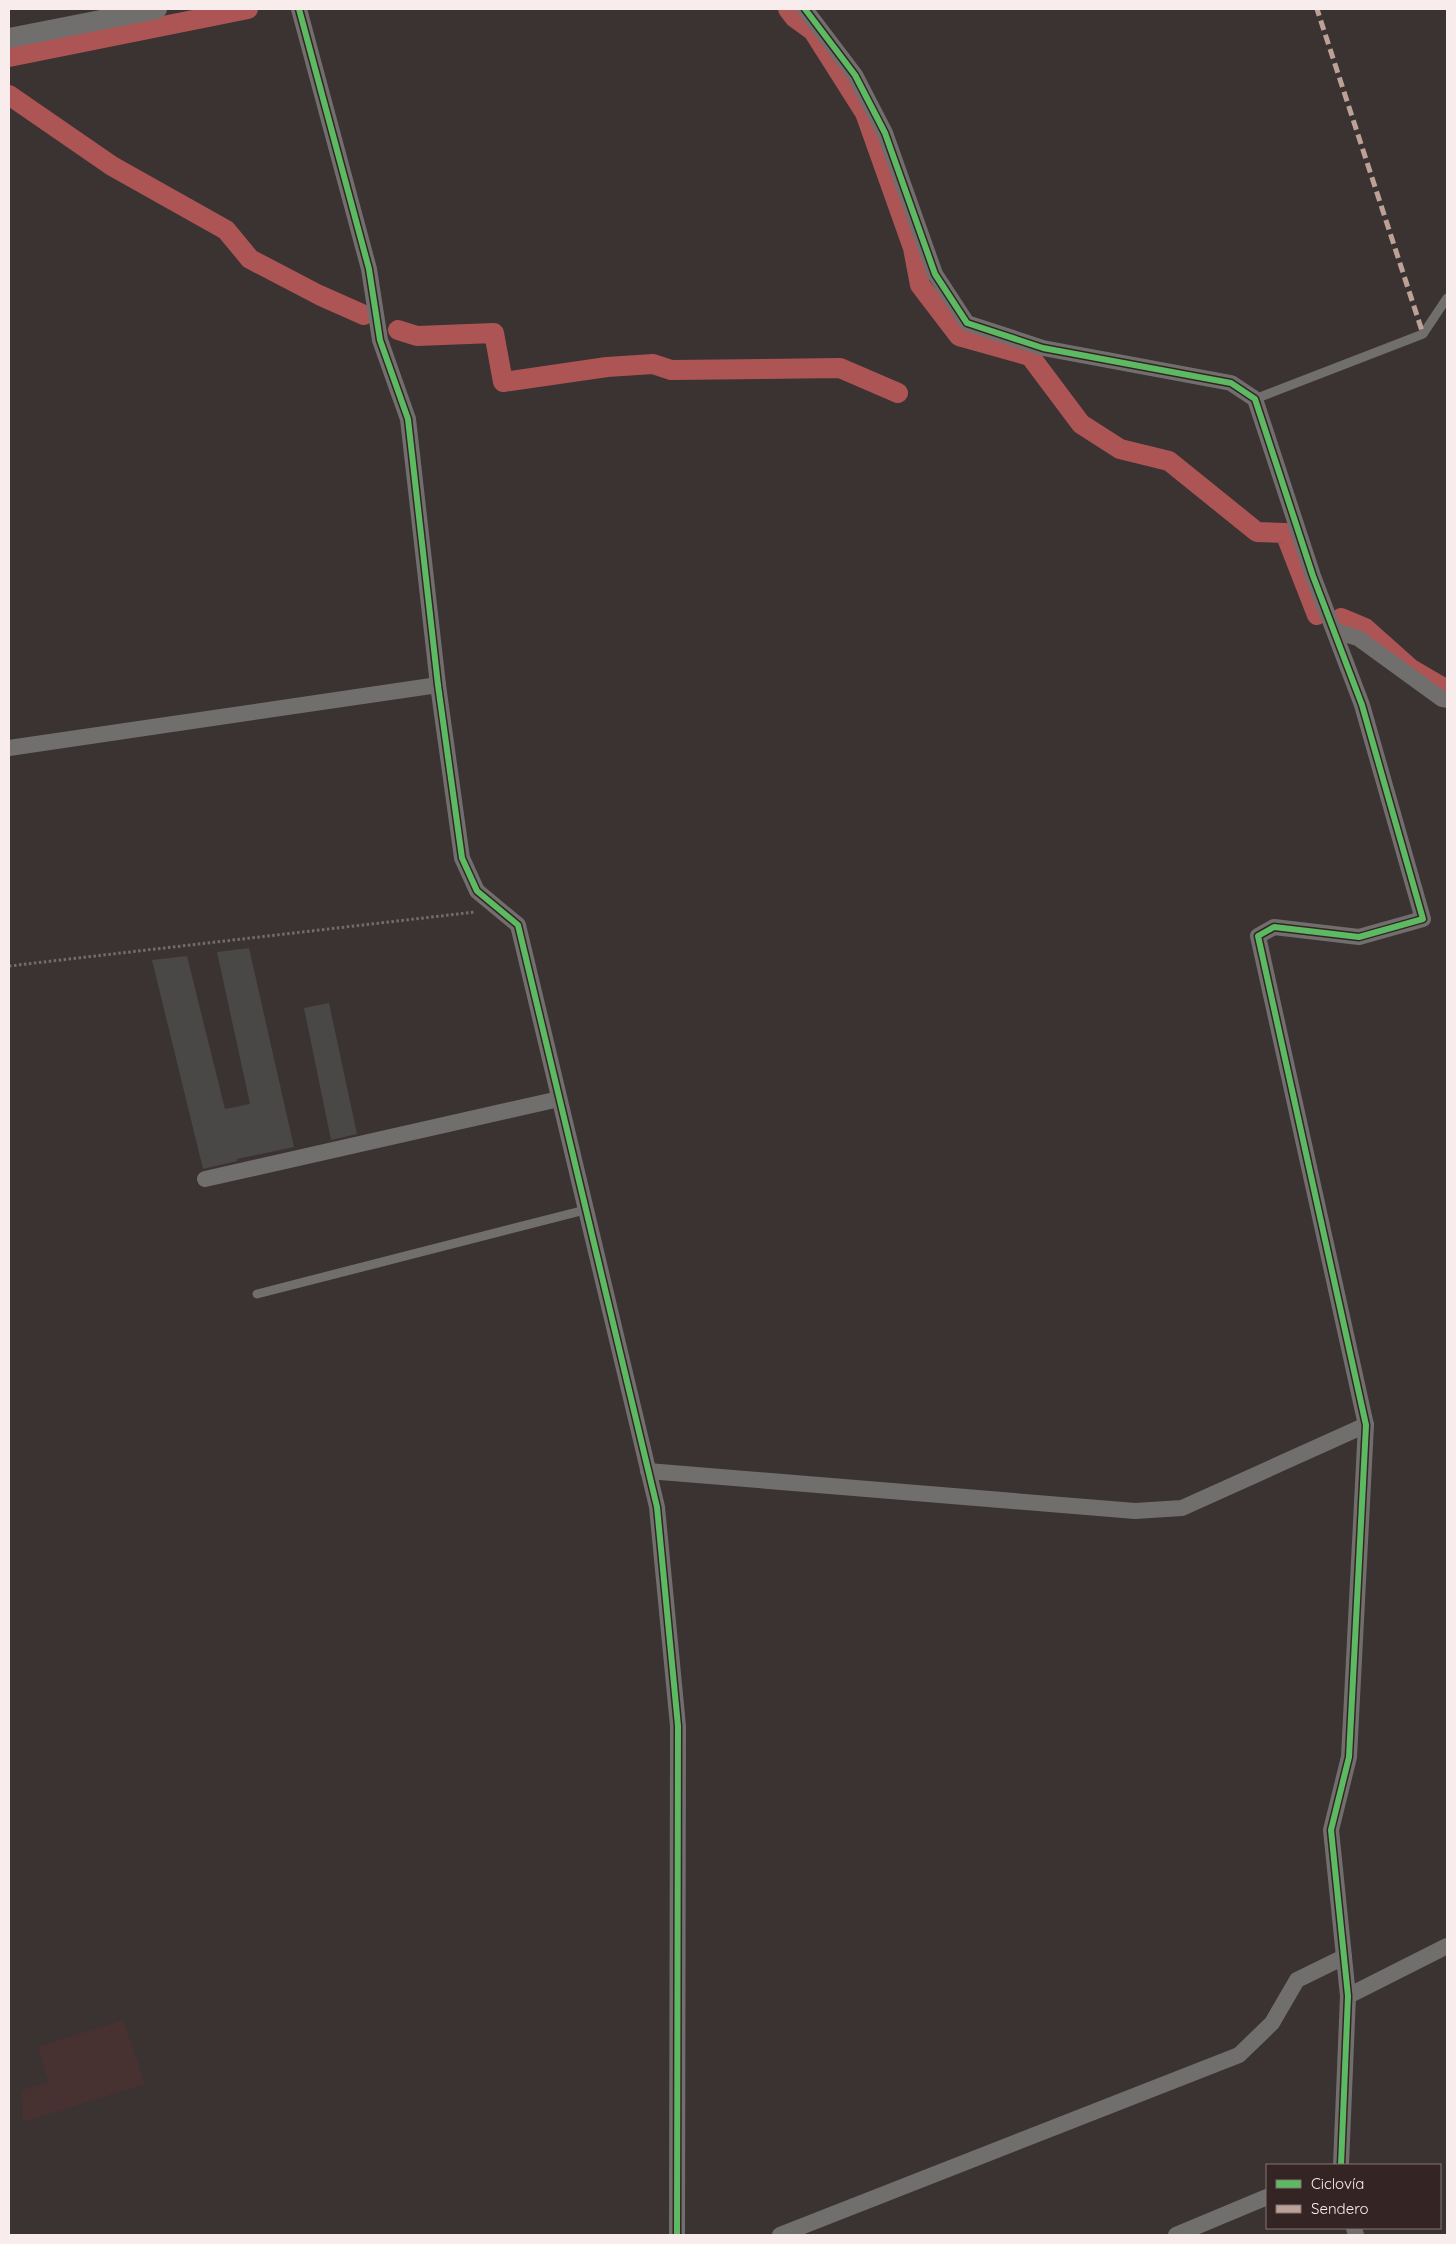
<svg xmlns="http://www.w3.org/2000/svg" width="1456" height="2244" font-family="Quicksand,sans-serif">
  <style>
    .built { fill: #473231 }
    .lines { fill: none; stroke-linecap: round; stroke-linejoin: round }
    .canal { stroke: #ad5555; stroke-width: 20 }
    .building { fill: #494847 }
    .path { stroke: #716d6d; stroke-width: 3; stroke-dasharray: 2.5 2.5; stroke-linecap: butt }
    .service { stroke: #716e6e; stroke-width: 9 }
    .minor { stroke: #716e6e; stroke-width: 16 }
    .tertiary { stroke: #716e6e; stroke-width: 20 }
    .quiet { stroke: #bda197; stroke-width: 5; stroke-dasharray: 10 5; stroke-linecap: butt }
    .cycleway-casing { stroke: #352424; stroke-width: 9 }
    .cycleway { stroke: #5cba63; stroke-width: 6 }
  </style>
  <rect width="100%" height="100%" fill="#3b3232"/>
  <path class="built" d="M 123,2020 L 145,2084 L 23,2122 L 22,2090 L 49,2082 L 38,2047 Z"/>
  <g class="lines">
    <g class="canal">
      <path d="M 788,9 L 795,18 L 813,31 L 865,113 L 913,248 L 920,285 L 959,336 L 1030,356 L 1081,424 L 1120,449 L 1169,461 L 1257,532 L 1285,533 L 1317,615"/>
      <path d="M 9,57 L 248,9"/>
      <path d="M 9,95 L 112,166 L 226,230 L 250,259 L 319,295 L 364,315"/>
      <path d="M 398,330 L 417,336 L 494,333 L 503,382 L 607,367 L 653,364 L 671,370 L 840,368 L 898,393"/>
      <path d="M 1341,618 L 1365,628 L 1411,669 L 1447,690"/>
    </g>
  </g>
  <g class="building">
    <path d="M 249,948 L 294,1147 L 237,1159 L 237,1161 L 203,1169 L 152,960 L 187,956 L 225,1109 L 250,1104 L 217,952 Z"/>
    <path d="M 329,1003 L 357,1134 L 331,1140 L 304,1008 Z"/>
  </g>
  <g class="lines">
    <path class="path" d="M 9,966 L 475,912"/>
    <g class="service">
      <path d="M 1255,399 L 1423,334 L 1447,298"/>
      <path d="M 257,1294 L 585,1210"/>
    </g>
    <g class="minor">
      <path d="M 299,9 L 369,269 L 380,340 L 408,419 L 438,685 L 462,858 L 477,891 L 518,925 L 657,1507 L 678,1726 L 677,2235"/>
      <path d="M 805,9 L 855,75 L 885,133 L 935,274 L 967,323 L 1043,348 L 1231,383 L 1255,399 L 1313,576 L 1362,705 L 1423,919 L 1359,937 L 1274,927 L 1258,936 L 1366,1425 L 1349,1757 L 1331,1830 L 1348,1996 L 1341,2165"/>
      <path d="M 1335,631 L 1358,638 L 1442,699 L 1447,700"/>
      <path d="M 9,748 L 438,685"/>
      <path d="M 205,1179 L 559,1099"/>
      <path d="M 648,1471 L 1135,1511 L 1182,1508 L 1366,1425"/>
      <path d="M 1348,1996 L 1447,1946"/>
      <path d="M 1354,2228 L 1356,2235"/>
      <path d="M 780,2235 L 1239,2055 L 1272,2023 L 1297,1980 L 1344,1957"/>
      <path d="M 1176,2235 L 1267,2197"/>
    </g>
    <path class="tertiary" d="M 9,38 L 157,9"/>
    <path class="quiet" d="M 1320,9 L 1317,9 L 1423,334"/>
    <g class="cycleway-casing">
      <g id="cycleway">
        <path d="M 299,9 L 369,269 L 380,340 L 408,419 L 438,685 L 462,858 L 477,891 L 518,925 L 657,1507 L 678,1726 L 677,2235"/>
        <path d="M 805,9 L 855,75 L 885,133 L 935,274 L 967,323 L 1043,348 L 1231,383 L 1255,399 L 1313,576 L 1362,705 L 1423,919 L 1359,937 L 1274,927 L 1258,936 L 1366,1425 L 1349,1757 L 1331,1830 L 1348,1996 L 1341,2165"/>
      </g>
    </g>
    <use href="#cycleway" class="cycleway"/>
  </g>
  <rect width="1456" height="2244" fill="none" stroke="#f8ecec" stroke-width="20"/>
  <rect x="1266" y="2164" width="175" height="65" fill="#352424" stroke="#837474"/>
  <rect x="1276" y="2180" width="25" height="8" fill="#5cba63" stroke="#837474"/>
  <text x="1311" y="2189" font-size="15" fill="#f8ecec">Ciclovía</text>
  <rect x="1276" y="2205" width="25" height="8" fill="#bda197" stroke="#837474"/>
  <text x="1311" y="2214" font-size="15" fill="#f8ecec">Sendero</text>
</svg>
